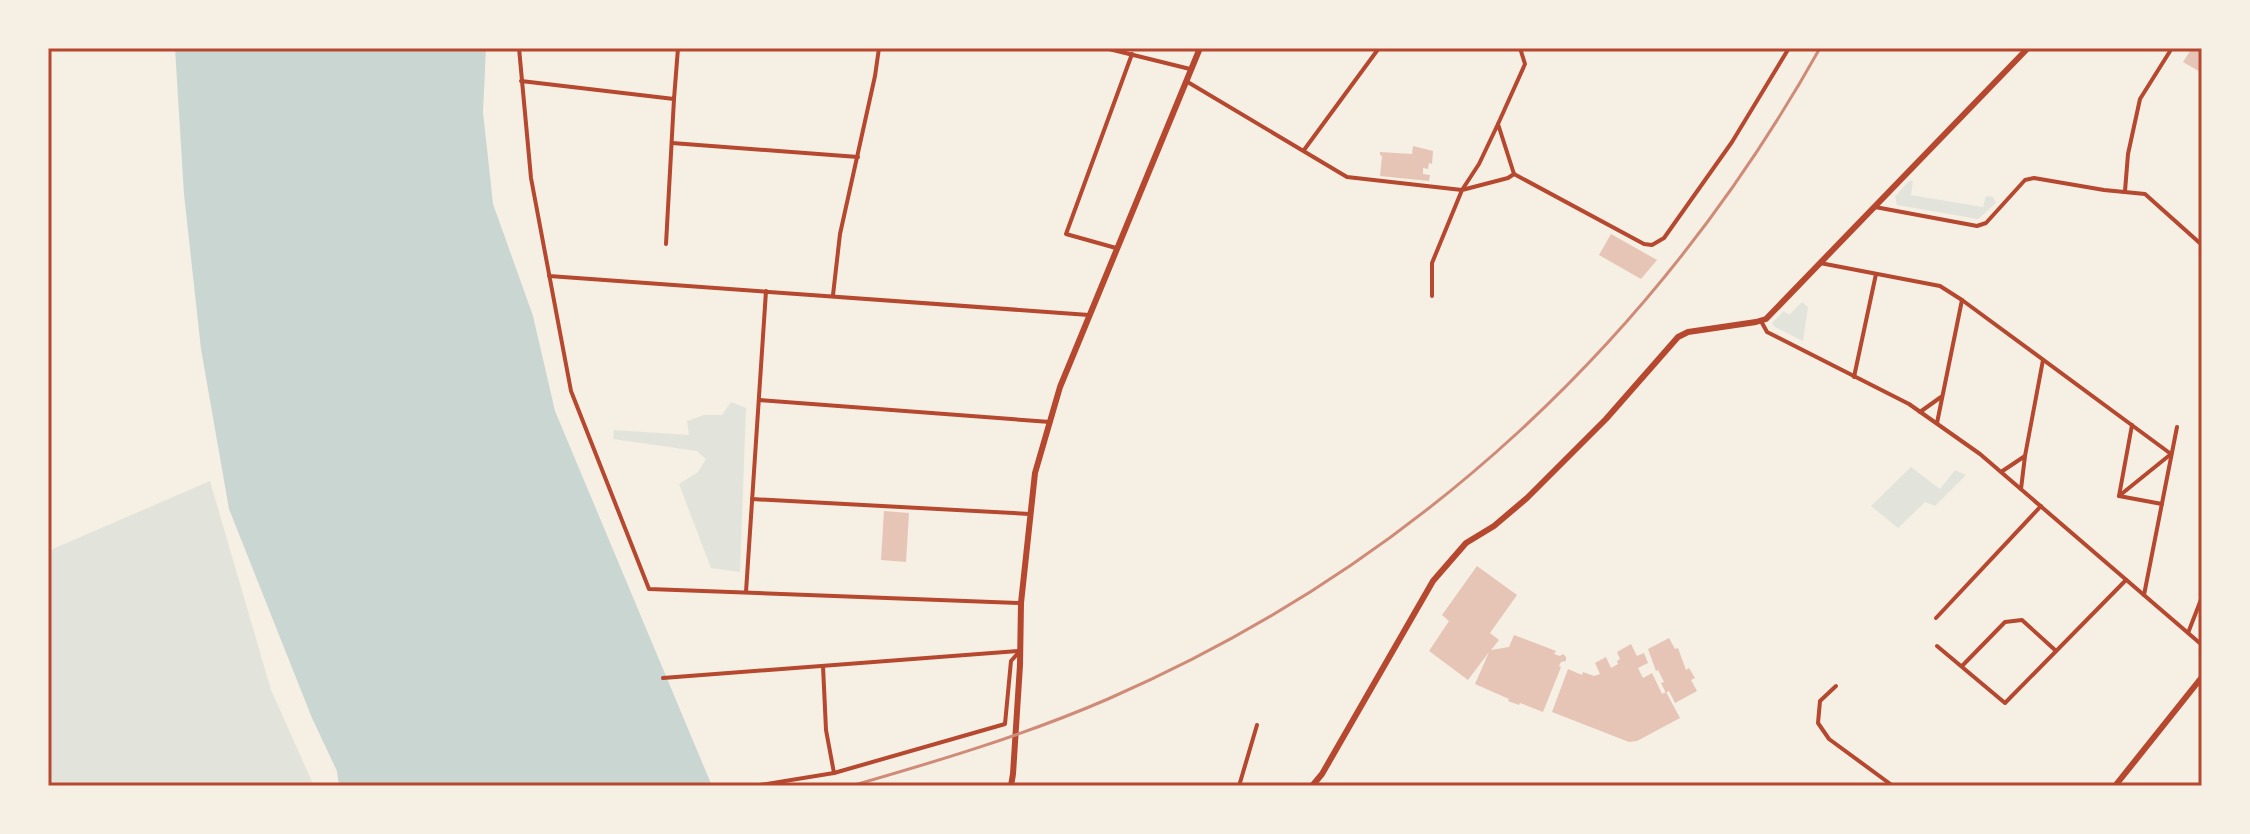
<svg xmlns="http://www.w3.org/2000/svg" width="2250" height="834" font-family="Ubuntu,sans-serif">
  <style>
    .green { fill: #e2e4dc }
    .water { fill: #c9d6d2 }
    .building { fill: #e6c5b7 }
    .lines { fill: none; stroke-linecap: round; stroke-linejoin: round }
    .minor { stroke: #b5482f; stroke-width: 4 }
    .tertiary { stroke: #b5482f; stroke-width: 6 }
    .secondary { stroke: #b5482f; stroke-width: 6 }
    .rail { stroke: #cf8b77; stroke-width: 3 }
    .neatline { fill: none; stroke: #b5482f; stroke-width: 3 }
  </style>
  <rect width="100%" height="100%" fill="#f6efe4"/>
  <g class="green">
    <path d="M 1909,181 L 1913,181 L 1911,195 L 1983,207 L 1986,196 L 1993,197 L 1996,203 L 1978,219 L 1897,205 L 1895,197 Z"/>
    <path d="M 1802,302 L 1808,307 L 1803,341 L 1775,327 L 1772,323 L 1784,311 L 1789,315 Z"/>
    <path d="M 731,402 L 746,408 L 740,572 L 711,568 L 679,484 L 698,472 L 706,459 L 697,451 L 613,439 L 614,430 L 689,435 L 687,421 L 704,415 L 722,415 Z"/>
    <path d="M 1911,467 L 1940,489 L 1955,470 L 1966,475 L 1935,506 L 1925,502 L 1898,528 L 1871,506 Z"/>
    <path d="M 210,481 L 271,690 L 314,786 L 48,786 L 48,551 Z"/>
  </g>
  <path class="water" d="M 175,48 L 486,48 L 483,112 L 493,204 L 533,316 L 555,411 L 712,786 L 339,786 L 337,771 L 312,718 L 229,509 L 201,349 L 184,194 Z"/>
  <g class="building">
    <path d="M 2192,48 L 2202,48 L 2202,73 L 2183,62 Z"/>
    <path d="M 1413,146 L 1433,151 L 1432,164 L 1429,163 L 1428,169 L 1423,168 L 1423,174 L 1430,175 L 1429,181 L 1380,176 L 1382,156 L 1380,155 L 1380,152 L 1412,154 Z"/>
    <path d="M 1611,234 L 1657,260 L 1641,279 L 1599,255 Z"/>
    <path d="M 884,511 L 909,513 L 906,562 L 881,560 Z"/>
    <path d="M 1477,566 L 1517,595 L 1490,633 L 1499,640 L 1491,650 L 1509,647 L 1514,635 L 1556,651 L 1554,654 L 1560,656 L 1563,654 L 1566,657 L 1566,661 L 1561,662 L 1559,666 L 1561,667 L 1543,712 L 1520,703 L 1519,705 L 1508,701 L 1509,699 L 1475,684 L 1489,652 L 1468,680 L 1429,651 L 1449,621 L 1442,615 Z"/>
    <path d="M 1669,638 L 1675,649 L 1678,648 L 1686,670 L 1689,668 L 1695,678 L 1691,680 L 1697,691 L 1675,703 L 1669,691 L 1666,693 L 1661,683 L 1664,682 L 1658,670 L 1656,671 L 1648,649 Z"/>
    <path d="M 1631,644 L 1637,656 L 1644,653 L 1648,663 L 1638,668 L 1643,678 L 1652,673 L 1662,694 L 1666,692 L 1680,718 L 1637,741 L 1629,742 L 1552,712 L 1568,669 L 1582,675 L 1583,672 L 1594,676 L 1600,674 L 1595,663 L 1606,657 L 1611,668 L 1618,664 L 1617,661 L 1620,659 L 1617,652 Z"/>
  </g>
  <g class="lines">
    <g class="minor">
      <path d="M 519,48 L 531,178 L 571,391 L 649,589 L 1021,603"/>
      <path d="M 1105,48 L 1190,69"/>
      <path d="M 521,81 L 674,99 L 678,48"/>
      <path d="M 1186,81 L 1347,177 L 1462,190 L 1508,178 L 1514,174 L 1498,124 L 1479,164 L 1462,190 L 1432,263 L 1432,296"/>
      <path d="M 1498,124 L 1525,64 L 1520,48"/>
      <path d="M 672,143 L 858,157"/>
      <path d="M 1304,150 L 1379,48"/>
      <path d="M 1514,174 L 1644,244 L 1652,245 L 1664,238 L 1732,142 L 1789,48"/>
      <path d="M 2125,191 L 2128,154 L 2140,99 L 2172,48"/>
      <path d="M 1875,207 L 1977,226 L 1986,223 L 2025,180 L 2034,178 L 2104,190 L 2145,194 L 2202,245"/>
      <path d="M 666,244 L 674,99"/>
      <path d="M 1116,248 L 1066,234 L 1132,54"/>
      <path d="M 1820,263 L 1940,286 L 1962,300 L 2171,454 L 2119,496"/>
      <path d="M 549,276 L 1089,315"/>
      <path d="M 833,295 L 840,234 L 875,76 L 879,48"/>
      <path d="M 1761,321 L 1767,332 L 1909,404 L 1980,454 L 2202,645"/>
      <path d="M 1854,377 L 1876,274"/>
      <path d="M 759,400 L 1050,422"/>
      <path d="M 1920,412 L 1941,397"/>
      <path d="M 1937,423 L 1962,300"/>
      <path d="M 2132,425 L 2119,496 L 2162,504"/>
      <path d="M 2025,456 L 2043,360"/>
      <path d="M 2001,472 L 2025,456 L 2021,489"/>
      <path d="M 752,499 L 1030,514"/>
      <path d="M 746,592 L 766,291"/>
      <path d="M 2144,595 L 2177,427"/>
      <path d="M 1936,618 L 2041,506"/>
      <path d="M 2188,633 L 2202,597"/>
      <path d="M 1937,646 L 2005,703 L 2126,580"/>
      <path d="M 823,666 L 826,730 L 834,773"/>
      <path d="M 1962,666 L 2005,622 L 2022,620 L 2055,650"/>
      <path d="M 663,678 L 1019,651"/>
      <path d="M 1836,686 L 1820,701 L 1818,723 L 1829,739 L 1893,786"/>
      <path d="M 754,786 L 834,773 L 1005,724 L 1011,661 L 1019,652"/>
      <path d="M 1239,786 L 1257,725"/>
    </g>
    <g class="tertiary">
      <path d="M 1312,786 L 1322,774 L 1433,581 L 1466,543 L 1494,526 L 1527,498 L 1606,419 L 1678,337 L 1688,332 L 1756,322 L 1766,319 L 2028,48"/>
      <path d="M 2115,786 L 2202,677"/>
    </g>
    <path class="secondary" d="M 1011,786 L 1013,774 L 1020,665 L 1021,603 L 1035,473 L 1060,387 L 1200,48"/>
    <path class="rail" d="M 851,786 C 938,761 1025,735 1108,699 C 1414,566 1657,339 1820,48"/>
  </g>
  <rect width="2250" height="834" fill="none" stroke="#f6efe4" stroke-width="100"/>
  <rect x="50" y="50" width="2150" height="734" class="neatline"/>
</svg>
